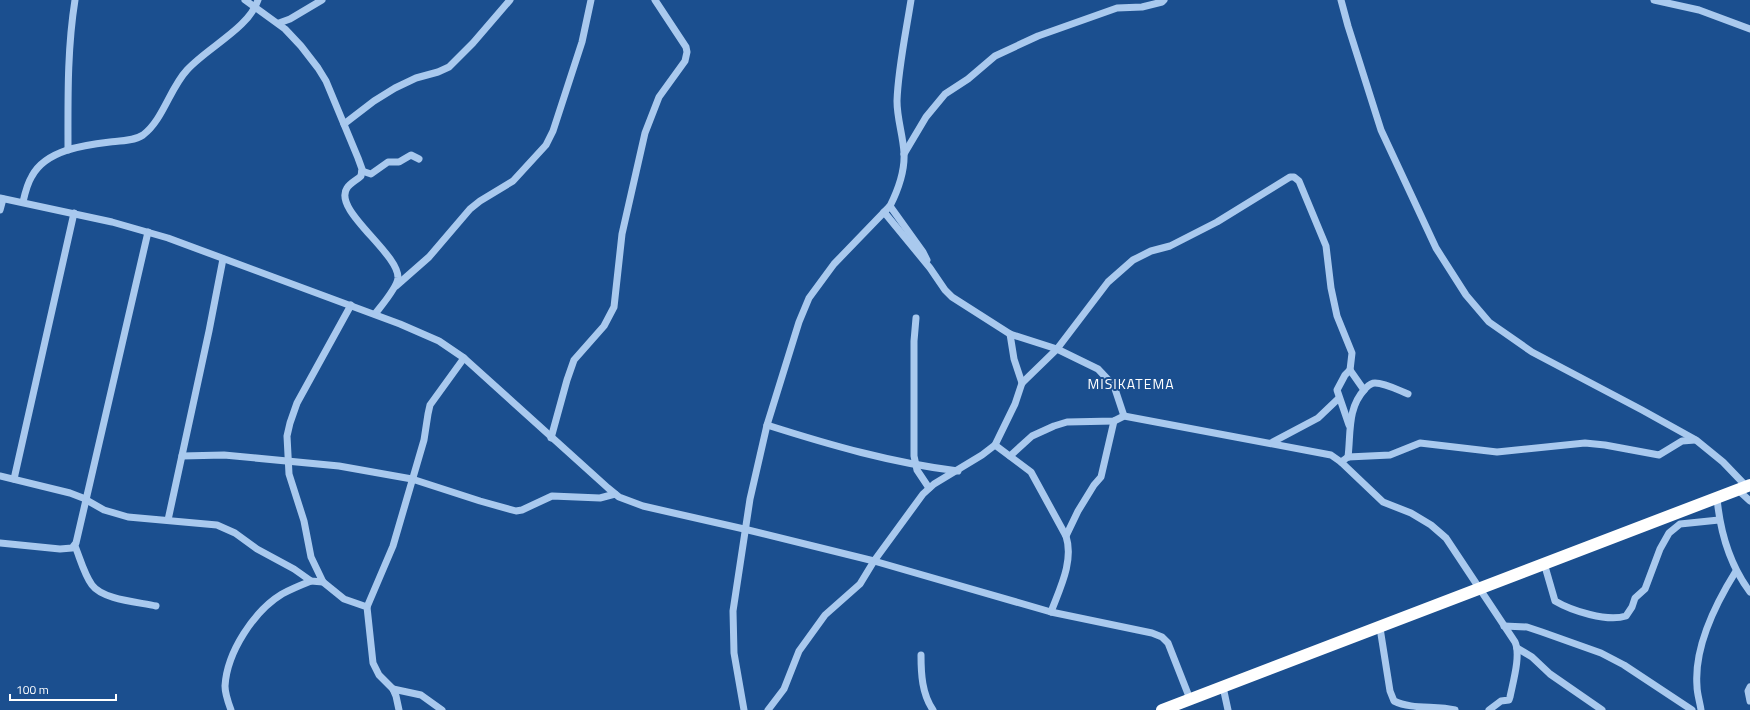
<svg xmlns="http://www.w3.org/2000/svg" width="1750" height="710" font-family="'Titillium Web',sans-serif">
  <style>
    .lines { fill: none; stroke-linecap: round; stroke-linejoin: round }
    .minor { stroke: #a9c9ee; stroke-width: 7 }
    .highway { stroke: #fff; stroke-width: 12 }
    .labels { text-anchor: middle; stroke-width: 4; stroke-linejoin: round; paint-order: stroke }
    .quarter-label { font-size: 14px; letter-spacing: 1px; fill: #fff; stroke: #1b4f8f }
  </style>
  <rect width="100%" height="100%" fill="#1b4f8f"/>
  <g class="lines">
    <g class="minor">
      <path d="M 245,0 L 285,29 L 301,46 L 318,68 L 326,81 L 358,158 L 362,169 L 361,176 C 357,180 350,183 347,188 C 332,210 399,253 398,278 C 397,288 381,306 375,314"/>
      <path d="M 1341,0 L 1348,26 L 1381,130 L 1436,248 L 1466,295 L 1489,322 L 1532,352 L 1642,410 L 1696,440 L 1723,462 L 1746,486"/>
      <path d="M 1654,0 L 1699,10 L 1750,29"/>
      <path d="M 279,23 L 290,19 L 322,0"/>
      <path d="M 344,124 L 374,101 L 395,88 L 416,78 L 438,72 L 449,67 L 473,43 L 510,0"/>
      <path d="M 68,150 C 68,100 67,50 75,0"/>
      <path d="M 904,154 L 926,117 L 945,94 L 968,79 L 995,56 L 1038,36 L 1117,8 L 1142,7 L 1162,2 L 1164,0"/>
      <path d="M 362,171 L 371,174 L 388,162 L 399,162 L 411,155 L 419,159"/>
      <path d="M 0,198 L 112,222 L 168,238 L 400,324 L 439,341 L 464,358 L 608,488 L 619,497 L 643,506 L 744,529 L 874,561 L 1051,612 L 1152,633 L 1162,637 L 1168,643 L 1190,699"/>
      <path d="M 23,202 C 25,193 27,184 32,176 C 46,150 84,145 110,142 C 121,141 134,141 143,135 C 163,120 170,88 187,70 C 208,47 249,28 258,0"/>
      <path d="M 890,206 L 923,252 L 927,260"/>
      <path d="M 0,210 L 3,199"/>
      <path d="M 884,212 L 930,268 L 945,290 L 952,297 L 1010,334 L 1057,349 L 1098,369 L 1114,386 L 1124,416"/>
      <path d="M 396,286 L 429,257 L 470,209 L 480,201 L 513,181 L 546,145 L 553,131 L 582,42 L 591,0"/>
      <path d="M 916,318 L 914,341 L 914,456 L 917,470 L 929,488"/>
      <path d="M 1010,334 L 1014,359 L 1022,383"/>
      <path d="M 767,425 C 830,445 892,463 958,471"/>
      <path d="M 1349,425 L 1337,390 L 1345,375 L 1350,370"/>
      <path d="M 551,438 L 567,380 L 574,360 L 604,326 L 614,307 L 622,234 L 645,133 L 659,97 L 685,61 L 687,52 L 686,47 L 655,0"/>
      <path d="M 1271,443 L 1318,418 L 1339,398"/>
      <path d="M 995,445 L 1031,472 L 1066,536 C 1074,561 1060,588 1051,612"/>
      <path d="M 182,456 L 224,455 L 339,466 L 412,479 L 480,501 L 516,511 L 522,510 L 552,496 L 600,498 L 615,494"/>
      <path d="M 1010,456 L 1032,436 L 1054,426 L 1067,422 L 1114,421 L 1124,416 L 1331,455 L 1341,462 L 1383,502 L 1411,513 L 1431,525 L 1446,538 L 1515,642 C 1521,655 1513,682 1510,697 L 1509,700 L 1501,701 L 1489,710"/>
      <path d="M 1348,457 C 1351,433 1347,408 1365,389 C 1368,386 1370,383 1375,383 C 1385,383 1398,390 1408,394"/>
      <path d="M 1341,462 L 1348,457 L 1390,455 L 1420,443 L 1497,452 L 1585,443 L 1605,445 L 1659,455 L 1682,441 L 1695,440"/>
      <path d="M 0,476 L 70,493 L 83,498 L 104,510 L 128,517 L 217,525 L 235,533 L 257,549 L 294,569 L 311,581 L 323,582 L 344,599 L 367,607 L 373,663 L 379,675 L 393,689 L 396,696 L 399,710"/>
      <path d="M 14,479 L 74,213"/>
      <path d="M 1738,490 L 1750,501"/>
      <path d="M 1717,498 C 1720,531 1730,565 1750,592"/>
      <path d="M 168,520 L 209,331 L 223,259"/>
      <path d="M 1066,536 L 1078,511 L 1094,485 L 1101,477 L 1114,421"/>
      <path d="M 0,543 L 60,549 L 72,548 L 76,543 L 148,232"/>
      <path d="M 75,546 C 80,558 84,574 92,585 C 103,600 139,602 156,606"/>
      <path d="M 1544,563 L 1555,601 C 1572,611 1607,622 1626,616 L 1632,607 L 1635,598 L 1645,589 L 1660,549 L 1669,533 L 1680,524 L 1719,520"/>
      <path d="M 323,582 L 311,557 L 304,521 L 289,474 L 287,436 L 290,423 L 297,403 L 351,305"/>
      <path d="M 367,607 L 393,546 L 424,440 L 428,414 L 430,405 L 464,358"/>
      <path d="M 1504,626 L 1527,627 L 1542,632 L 1601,653 L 1624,665 L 1692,710"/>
      <path d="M 1380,628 L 1390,691 L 1394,701 C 1412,710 1436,705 1455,710"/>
      <path d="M 1517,648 L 1532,657 L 1550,674 L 1602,710"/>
      <path d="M 921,655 C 921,674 922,694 933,710"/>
      <path d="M 1223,687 L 1228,710"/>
      <path d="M 1750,687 L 1748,691 L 1750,701"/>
      <path d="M 393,689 L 421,695 L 442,710"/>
      <path d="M 231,710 C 228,702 225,694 225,686 C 227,652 254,611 282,594 C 291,589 301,585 311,581"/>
      <path d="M 744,710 L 734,653 L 733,611 L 750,499 L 767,425 L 799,322 L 809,298 L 834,264 L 890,206 C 898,190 905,171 904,153 C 903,135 897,119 897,101 C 898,69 906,32 911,0"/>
      <path d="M 768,710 L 784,689 L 799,651 L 825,615 L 860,584 L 874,561 L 923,494 L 934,484 L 982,455 L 995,445 L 1015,404 L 1022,383 L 1057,349 L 1108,282 L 1133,260 L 1151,251 L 1170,246 L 1217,222 L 1290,177 L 1294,177 L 1299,181 L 1326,246 L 1331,288 L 1337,316 L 1352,353 L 1350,370 L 1364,390"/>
      <path d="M 1701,710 C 1700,702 1697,694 1697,686 C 1694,648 1716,603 1736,571"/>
    </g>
    <path class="highway" d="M 1162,710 L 1750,485"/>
  </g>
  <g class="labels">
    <g class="quarter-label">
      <text x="1131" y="389">MISIKATEMA</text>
    </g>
  </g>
  <path d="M10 694v6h106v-6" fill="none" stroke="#ffffff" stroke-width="2"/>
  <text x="16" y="694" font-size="12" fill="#ffffff" stroke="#1b4f8f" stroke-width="3" paint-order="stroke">100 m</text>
</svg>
